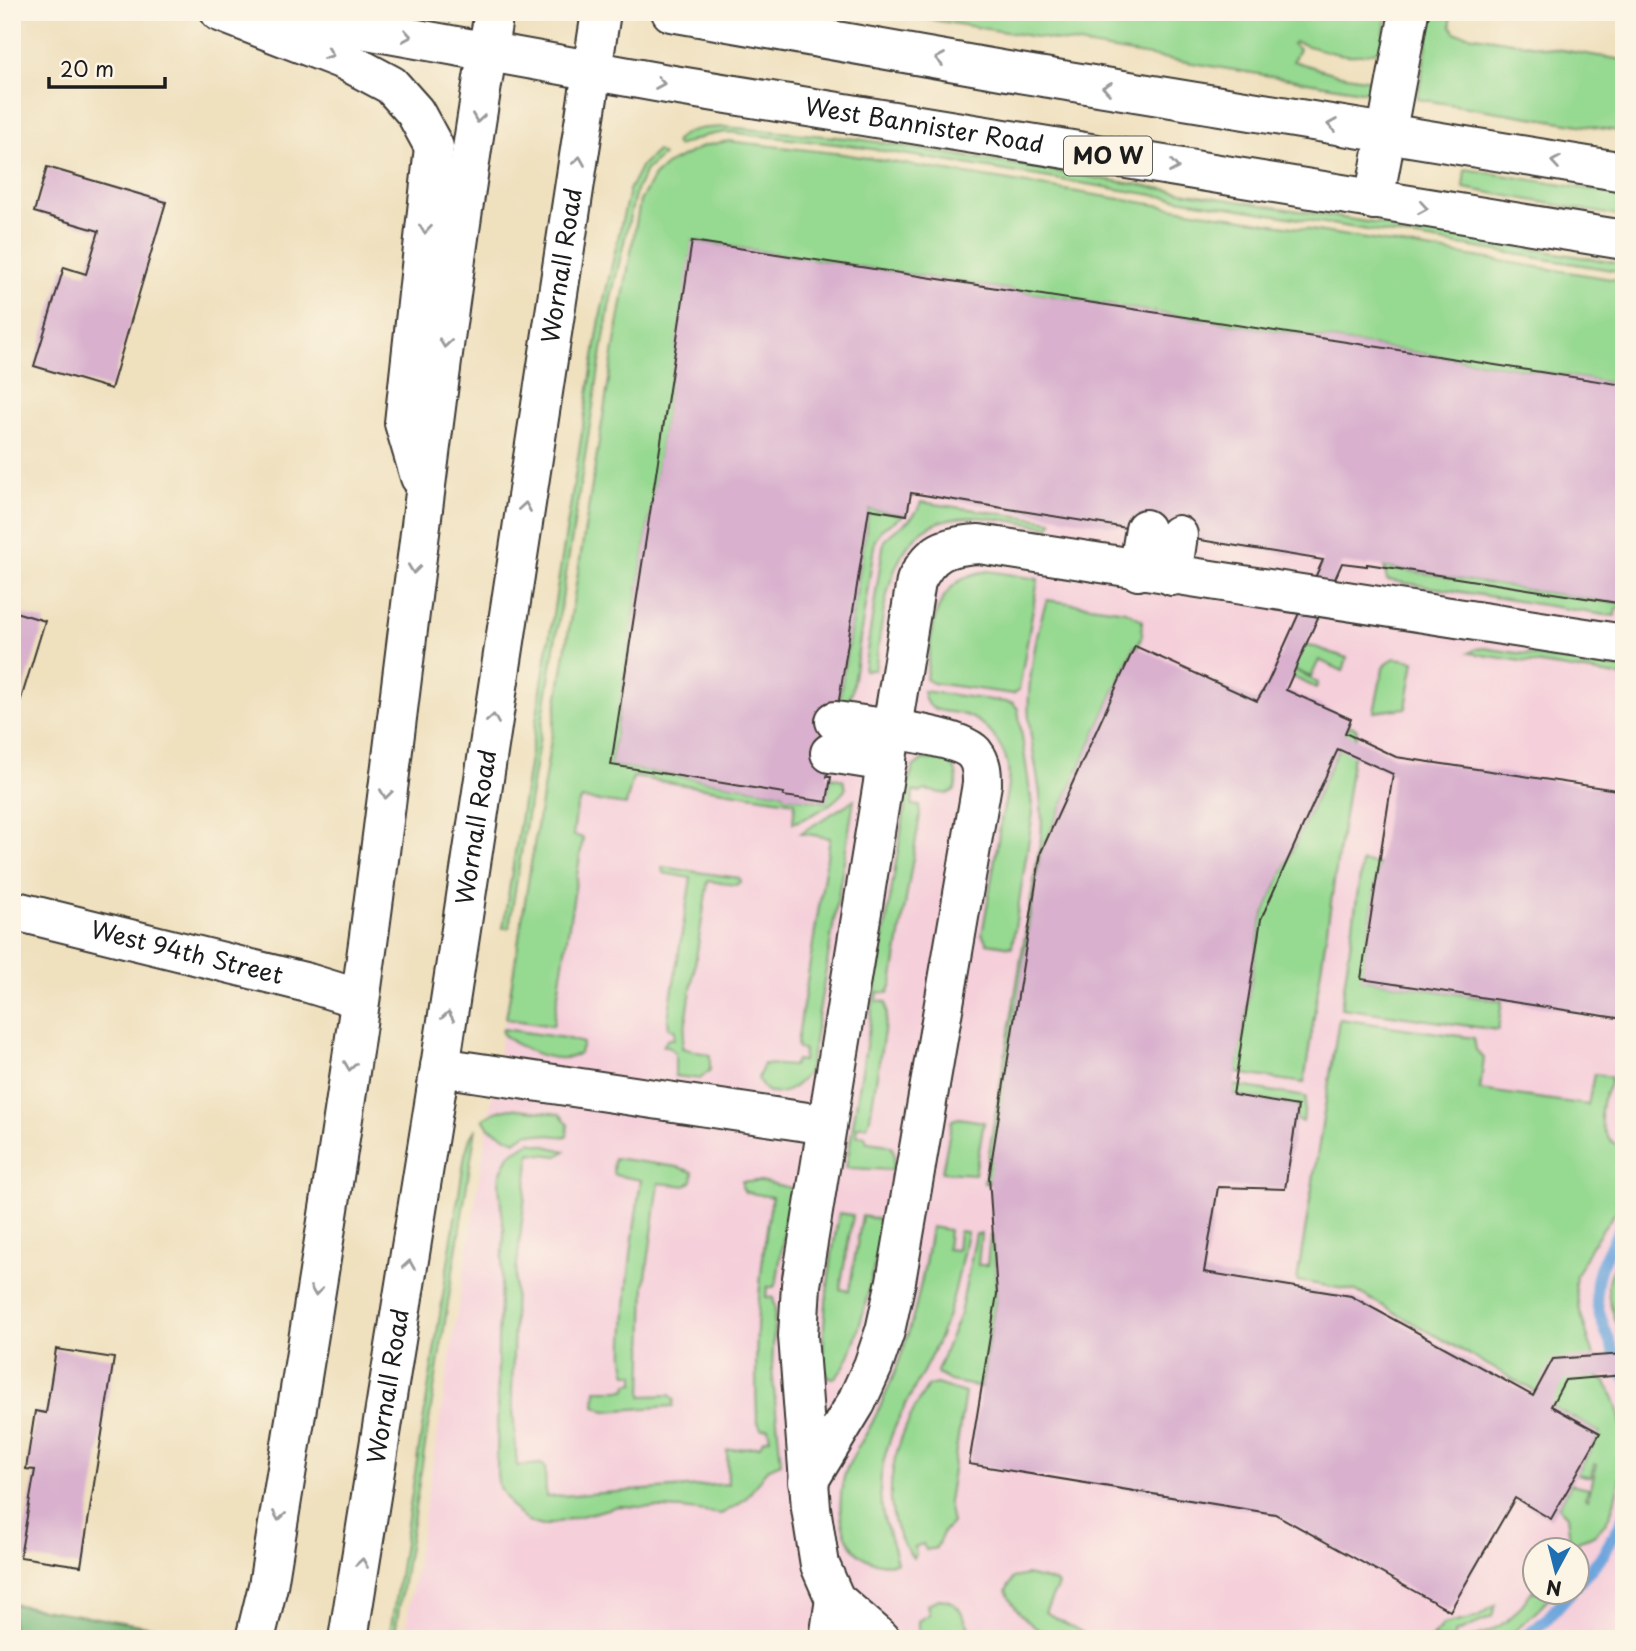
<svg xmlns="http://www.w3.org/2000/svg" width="1636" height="1651" font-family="'Playpen Sans',sans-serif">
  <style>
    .built { fill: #f5cfda; fill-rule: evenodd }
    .green { fill: #96d991; stroke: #597a56; stroke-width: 2 }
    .forest { fill: #78b97b; stroke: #4a6a4c; stroke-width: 2 }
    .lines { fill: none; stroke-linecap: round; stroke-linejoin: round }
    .stream { stroke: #6da5dc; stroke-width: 12 }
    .building { fill: #d9b1ce }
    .minor-casing { stroke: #3c3934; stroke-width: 42 }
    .major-casing { stroke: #3c3934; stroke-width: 42 }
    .minor { stroke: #fff; stroke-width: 38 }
    .major { stroke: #fff; stroke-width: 38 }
    .oneway { stroke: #999 }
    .labels { text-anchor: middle; stroke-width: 7; stroke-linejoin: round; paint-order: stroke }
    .shield { fill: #fcf5e5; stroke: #5f5d58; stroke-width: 2 }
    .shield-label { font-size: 23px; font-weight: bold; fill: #1c1c1c }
    .street-label { font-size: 24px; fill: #1c1c1c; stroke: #fcf5e5 }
  </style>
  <rect width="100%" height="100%" fill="#fcf5e5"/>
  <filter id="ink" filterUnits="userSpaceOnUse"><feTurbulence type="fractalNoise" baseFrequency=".0143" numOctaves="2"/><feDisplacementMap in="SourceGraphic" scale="14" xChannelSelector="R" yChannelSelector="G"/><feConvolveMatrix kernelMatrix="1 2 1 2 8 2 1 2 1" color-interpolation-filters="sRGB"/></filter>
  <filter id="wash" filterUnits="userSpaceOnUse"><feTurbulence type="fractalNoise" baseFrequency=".00686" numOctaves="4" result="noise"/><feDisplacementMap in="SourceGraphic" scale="28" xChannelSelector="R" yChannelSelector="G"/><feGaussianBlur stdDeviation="1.57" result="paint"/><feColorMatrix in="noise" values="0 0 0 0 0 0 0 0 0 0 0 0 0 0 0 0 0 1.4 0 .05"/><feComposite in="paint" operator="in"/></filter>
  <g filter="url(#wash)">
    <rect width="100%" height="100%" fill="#efe0be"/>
    <path class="built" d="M 644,217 L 1624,291 L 1624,1639 L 404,1639 L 615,342 ZM 1534,1550 L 1576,1550 L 1576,1592 L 1534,1592 Z"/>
    <g class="green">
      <path d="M 885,12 L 1387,12 L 1382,48 C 1354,64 1323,50 1295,42 L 1292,44 L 1299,49 L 1293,61 L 1336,74 L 1376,81 L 1373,93 Z"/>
      <path d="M 1433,12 L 1451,12 L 1451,26 L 1456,33 L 1624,60 L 1624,132 L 1417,99 Z"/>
      <path d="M 726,127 L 858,139 L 1624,264 L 1624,272 L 853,146 L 727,132 L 708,135 L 677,146 L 675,143 C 683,127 709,128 726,127 Z"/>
      <path d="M 728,141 L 843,154 L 1624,281 L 1624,385 L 693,241 L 611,765 L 784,793 L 784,796 L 826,802 L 831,777 L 843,780 L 846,788 C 836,804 810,817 793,823 L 795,802 L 633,777 L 626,805 L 582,799 L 577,806 L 573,835 L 583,838 L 553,1026 L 506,1019 L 615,342 L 640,201 L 654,176 L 666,165 L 703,146 Z"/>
      <path d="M 657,151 L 663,155 L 646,170 L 636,190 L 609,307 L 509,928 L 503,928 L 601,313 L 629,190 L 642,165 Z"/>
      <path d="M 1465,169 L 1624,195 L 1624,217 L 1463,188 Z"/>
      <path d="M 921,502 L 1052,521 L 1050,527 C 1020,523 988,515 958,518 C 885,525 884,615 875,670 L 864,670 L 884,541 C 896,526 914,523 921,502 Z"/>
      <path d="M 869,509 L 904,515 L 882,529 L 875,540 L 852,691 L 848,703 L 839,701 Z"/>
      <path d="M 1384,567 L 1624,604 L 1624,609 L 1616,608 L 1615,616 L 1605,615 L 1387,580 Z"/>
      <path d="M 988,571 L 1038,579 L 1019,690 L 1013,694 L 933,683 L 926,679 C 933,632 929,579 988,571 Z"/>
      <path d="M 1047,600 L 1126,611 L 1142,620 L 1142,635 L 1138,647 L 1135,646 L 1041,852 L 989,1183 L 984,1183 L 1041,838 C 1045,796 1032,759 1029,719 C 1026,690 1037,627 1047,600 Z"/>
      <path d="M 1299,645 L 1315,647 L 1347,658 L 1343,671 L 1319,660 L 1311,677 L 1295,670 L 1318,683 L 1316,688 L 1276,669 Z"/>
      <path d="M 1484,648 L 1617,668 L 1624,671 L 1624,677 L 1469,653 L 1476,649 Z"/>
      <path d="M 1395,658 L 1414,661 L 1406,708 L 1374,712 L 1383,668 L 1388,662 Z"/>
      <path d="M 923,691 L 1013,703 L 1018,709 L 1033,813 L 1012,947 L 987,943 L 982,934 C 989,896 995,859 1001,821 C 1004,803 1012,780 1007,762 C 1001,742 986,722 965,715 C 947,709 926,716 923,691 Z"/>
      <path d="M 1349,725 L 1357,729 L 1304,1083 L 1236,1073 L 1261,919 Z"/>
      <path d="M 923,759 C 947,759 962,762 955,790 L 947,794 L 924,790 L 921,792 L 913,791 L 912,805 L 919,806 L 920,815 L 892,984 L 888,993 L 878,992 L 877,1001 L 886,1002 L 887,1013 L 870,1118 L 867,1126 L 857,1126 L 856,1135 L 865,1136 L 867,1142 C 892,1145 897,1143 893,1170 L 846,1168 L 910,777 L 913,767 Z"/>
      <path d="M 854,800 L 810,1066 C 802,1089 767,1108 758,1078 L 764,1064 L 793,1066 L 796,1060 L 803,1061 L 804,1050 L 798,1049 L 797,1043 L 830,838 L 801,833 Z"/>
      <path d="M 1362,862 L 1379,864 L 1362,979 L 1502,1001 L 1498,1030 L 1341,1008 Z"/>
      <path d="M 662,867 L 739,878 L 741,881 L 736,885 L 708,881 L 682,1048 L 710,1055 L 710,1070 L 700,1079 L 675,1076 L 675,1053 L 668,1046 L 663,1046 L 668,1039 L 674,1039 L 675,1030 L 669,1029 L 668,1018 L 691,878 L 663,873 Z"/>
      <path d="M 1339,1019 L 1474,1038 L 1476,1050 L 1484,1058 L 1480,1090 L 1588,1105 L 1594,1074 L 1611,1077 C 1611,1088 1604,1092 1602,1103 C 1598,1124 1605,1141 1624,1149 L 1624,1200 L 1591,1246 L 1576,1275 L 1575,1284 L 1579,1308 L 1593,1353 L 1598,1378 L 1605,1381 C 1626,1416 1627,1456 1616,1495 C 1613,1509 1608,1524 1596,1533 C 1591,1538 1583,1538 1577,1541 L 1580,1558 L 1577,1567 L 1576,1550 L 1563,1549 L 1569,1533 L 1567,1516 L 1558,1507 L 1571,1484 L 1589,1488 L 1585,1498 L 1588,1499 L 1597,1464 L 1594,1464 L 1591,1477 L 1577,1474 L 1600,1433 L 1533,1396 L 1534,1391 L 1356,1291 L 1297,1281 Z"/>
      <path d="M 503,1029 L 565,1038 L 583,1043 L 580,1053 C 560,1067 517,1049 502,1033 Z"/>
      <path d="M 1234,1085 L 1306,1097 L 1303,1122 L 1296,1120 L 1298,1106 L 1233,1095 Z"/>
      <path d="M 510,1108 L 560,1114 L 568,1124 L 567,1137 L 527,1133 L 515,1141 L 489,1128 L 483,1119 L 495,1112 Z"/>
      <path d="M 959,1118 L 984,1122 L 975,1174 L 942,1172 L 952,1120 Z"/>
      <path d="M 476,1128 L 394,1639 L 389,1639 L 465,1155 L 470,1138 Z"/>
      <path d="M 530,1142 L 565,1151 L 558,1156 L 530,1153 L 515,1281 L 512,1393 L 517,1466 L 541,1464 L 545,1467 L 546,1497 L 728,1484 L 727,1450 L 760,1446 L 763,1440 L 770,1438 L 768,1428 L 761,1429 L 757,1420 C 754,1341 758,1275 772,1197 L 745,1192 L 742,1187 L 742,1181 L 761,1181 L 791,1188 L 777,1280 L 774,1287 L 767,1287 L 766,1297 L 773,1298 L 775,1307 L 772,1368 L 781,1463 L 767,1469 L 748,1496 L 738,1505 L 721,1514 L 682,1509 L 619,1506 L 543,1526 L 528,1522 L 511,1506 L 498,1484 L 497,1474 L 498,1337 L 504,1230 L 499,1186 L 500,1174 L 509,1155 Z"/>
      <path d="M 614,1158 L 678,1167 L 693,1172 L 692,1181 L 686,1186 L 659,1183 L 645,1284 L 642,1396 L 670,1395 L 674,1399 L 673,1406 L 605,1411 L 595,1406 L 596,1390 L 625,1390 L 628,1384 L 635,1383 L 635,1374 L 627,1374 C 622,1359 624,1341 625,1326 C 627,1277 634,1229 641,1180 L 615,1175 L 613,1172 Z"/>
      <path d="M 839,1213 L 853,1215 L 840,1289 L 849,1291 L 862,1216 L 884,1220 C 877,1250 857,1365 834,1378 L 829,1377 C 814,1359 834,1240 839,1213 Z"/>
      <path d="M 931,1227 L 949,1230 L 947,1249 L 957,1250 L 959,1231 L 967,1232 C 960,1268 954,1303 940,1336 C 919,1388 881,1432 880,1490 C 880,1517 892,1538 897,1563 C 846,1570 833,1518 844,1477 C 849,1458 862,1443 871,1425 C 884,1400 895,1374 904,1347 C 917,1308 925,1268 931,1227 Z"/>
      <path d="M 976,1234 L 981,1234 L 978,1265 L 987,1265 L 990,1236 L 993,1236 L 997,1294 L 981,1387 L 950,1381 L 938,1374 L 937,1371 L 960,1314 Z"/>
      <path d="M 1624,1254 L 1624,1339 C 1617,1324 1607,1302 1608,1284 C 1608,1273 1617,1262 1624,1254 Z"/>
      <path d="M 936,1384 L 965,1393 L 948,1502 L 952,1523 L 944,1531 L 936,1548 L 926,1550 L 923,1544 L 914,1547 L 916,1554 L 913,1558 C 871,1506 896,1435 928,1386 Z"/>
      <path d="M 1026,1575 L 1056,1582 L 1058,1585 L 1045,1612 L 1094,1639 C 1083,1639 1070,1641 1059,1639 C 1038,1635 1014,1611 1006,1591 L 1013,1578 Z"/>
      <path d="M 1534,1588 L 1534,1592 L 1554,1592 C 1546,1603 1514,1635 1501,1639 C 1491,1641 1477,1639 1467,1639 C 1503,1629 1514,1618 1534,1588 Z"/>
      <path d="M 939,1599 C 963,1600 964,1623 975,1639 L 923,1639 L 918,1628 L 918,1621 L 929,1614 L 927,1604 Z"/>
      <path d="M 1495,1605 L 1492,1617 L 1455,1633 L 1455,1639 L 1430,1639 L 1443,1625 L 1478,1617 Z"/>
    </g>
    <path class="forest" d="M 12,1604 L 202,1635 L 201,1639 L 12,1639 Z"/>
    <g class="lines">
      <g class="stream">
        <path d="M 1624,1224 C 1579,1293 1596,1305 1624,1376"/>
        <path d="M 1576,1586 L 1603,1555 L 1624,1517"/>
        <path d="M 1523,1639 L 1545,1621 L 1571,1592"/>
      </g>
    </g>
    <g id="blocks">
      <g class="building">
        <path d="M 47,167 L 166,202 L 111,389 L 34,366 L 64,267 L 86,274 L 99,231 L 34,212 Z"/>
        <path d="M 692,241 L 1624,385 L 1624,604 L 1367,564 L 1367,566 L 1342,563 L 1286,690 L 1351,719 L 1345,733 L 1396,757 L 1624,791 L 1624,1019 L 1361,979 L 1393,774 L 1338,749 L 1261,919 L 1233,1095 L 1298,1106 L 1296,1120 L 1285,1189 L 1218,1187 L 1204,1272 L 1351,1296 L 1533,1396 L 1553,1359 L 1624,1354 L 1624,1375 L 1565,1380 L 1551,1406 L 1600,1433 L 1551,1519 L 1515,1498 L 1450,1611 L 1275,1514 L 969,1464 L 997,1294 L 989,1177 L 1041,852 L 1135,646 L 1257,701 L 1268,682 L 1323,560 L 911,493 L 907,515 L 869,509 L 827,777 L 831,777 L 827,802 L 783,796 L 784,793 L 611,765 Z"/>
        <path d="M 12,611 L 45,621 L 13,725 L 12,725 Z"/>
        <path d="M 56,1349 L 114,1358 L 81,1566 L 20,1557 L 35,1470 L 26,1469 L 35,1411 L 46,1413 Z"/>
      </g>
    </g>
  </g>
  <g filter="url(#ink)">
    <use href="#blocks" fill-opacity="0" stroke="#3c3934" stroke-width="2"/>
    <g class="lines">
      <g class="minor-casing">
        <g id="minor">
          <path d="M 1374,200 L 1409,12"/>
          <path d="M 1138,571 L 1145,529"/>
          <path d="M 1172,576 L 1178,535"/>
          <path d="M 830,753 L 887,762"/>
          <path id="s1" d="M 12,910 L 308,983 L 360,999"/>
          <path d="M 440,1067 L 827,1125"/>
          <path d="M 808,1482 L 856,1403 L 873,1366 L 885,1331 L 896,1281 L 982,784 C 982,773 982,763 974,753 C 957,734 864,726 835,721"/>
          <path d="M 829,1639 L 835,1599"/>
          <path d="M 881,1639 L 835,1599 L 820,1565 L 811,1508 L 798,1336 L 801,1285 L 916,581 C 931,551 945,546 979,544 L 1624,644"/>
        </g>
      </g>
      <g class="major-casing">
        <g id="major">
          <path d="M 220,12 L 346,61 L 391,85 L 415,112 L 434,147 L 404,423 L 420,477"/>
          <path id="s2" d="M 267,12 L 673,85 L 1624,240"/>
          <path d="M 671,12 L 1007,71 L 1624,172"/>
          <path d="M 255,1639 L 268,1586 C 299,1392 333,1197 360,1002 C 406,672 438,341 494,12"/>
          <path id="s3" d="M 348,1639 L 440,1067 L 601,12"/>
        </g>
      </g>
      <use href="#minor" class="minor"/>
      <use href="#major" class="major"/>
    </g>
    <defs><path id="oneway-chevron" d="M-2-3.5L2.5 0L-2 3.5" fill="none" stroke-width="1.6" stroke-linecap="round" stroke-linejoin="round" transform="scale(1.75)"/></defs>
    <g class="oneway">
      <use href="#oneway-chevron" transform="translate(407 36) rotate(10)"/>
      <use href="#oneway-chevron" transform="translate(329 54) rotate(22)"/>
      <use href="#oneway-chevron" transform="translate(940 59) rotate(-170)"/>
      <use href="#oneway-chevron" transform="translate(660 83) rotate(10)"/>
      <use href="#oneway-chevron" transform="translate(1107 88) rotate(-171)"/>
      <use href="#oneway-chevron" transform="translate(478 118) rotate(98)"/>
      <use href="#oneway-chevron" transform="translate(1332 125) rotate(-171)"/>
      <use href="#oneway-chevron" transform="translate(579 161) rotate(-81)"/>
      <use href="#oneway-chevron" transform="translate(1556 162) rotate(-171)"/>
      <use href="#oneway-chevron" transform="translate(1174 167) rotate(9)"/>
      <use href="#oneway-chevron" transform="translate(1423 208) rotate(9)"/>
      <use href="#oneway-chevron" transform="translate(425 229) rotate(96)"/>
      <use href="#oneway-chevron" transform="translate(445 343) rotate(98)"/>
      <use href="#oneway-chevron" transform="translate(525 507) rotate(-81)"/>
      <use href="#oneway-chevron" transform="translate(414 569) rotate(97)"/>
      <use href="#oneway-chevron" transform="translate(493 719) rotate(-81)"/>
      <use href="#oneway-chevron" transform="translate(386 794) rotate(97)"/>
      <use href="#oneway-chevron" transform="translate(448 1016) rotate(-81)"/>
      <use href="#oneway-chevron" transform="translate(350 1066) rotate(98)"/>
      <use href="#oneway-chevron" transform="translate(409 1265) rotate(-81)"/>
      <use href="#oneway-chevron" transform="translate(316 1291) rotate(99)"/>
      <use href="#oneway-chevron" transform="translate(279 1516) rotate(99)"/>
      <use href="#oneway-chevron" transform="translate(362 1563) rotate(-81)"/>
    </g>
  </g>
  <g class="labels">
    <rect class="shield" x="1064" y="136.5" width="88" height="39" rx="5"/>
    <g class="shield-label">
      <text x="1108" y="164">MO W</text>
    </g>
    <g class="street-label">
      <text dy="8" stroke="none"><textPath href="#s2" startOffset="667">West Bannister Road</textPath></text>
      <text dy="8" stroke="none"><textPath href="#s3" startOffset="1390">Wornall Road</textPath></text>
      <text dy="8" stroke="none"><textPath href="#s3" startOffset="822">Wornall Road</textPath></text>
      <text dy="8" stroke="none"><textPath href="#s1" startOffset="180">West 94th Street</textPath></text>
      <text dy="8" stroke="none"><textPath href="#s3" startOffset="256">Wornall Road</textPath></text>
    </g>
  </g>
  <rect width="1636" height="1651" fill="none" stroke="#fcf5e5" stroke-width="42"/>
  <g transform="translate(1556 1571) rotate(187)"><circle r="33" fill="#fcf5e5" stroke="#a29e95" stroke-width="2"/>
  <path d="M0-5L12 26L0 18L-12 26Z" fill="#1f6fb2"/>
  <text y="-10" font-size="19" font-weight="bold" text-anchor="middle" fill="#1c1c1c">N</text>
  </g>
  <path d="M49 77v10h116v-10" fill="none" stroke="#1c1c1c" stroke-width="3.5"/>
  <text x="60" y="77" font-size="21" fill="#1c1c1c" stroke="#fcf5e5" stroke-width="5" paint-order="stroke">20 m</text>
</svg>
